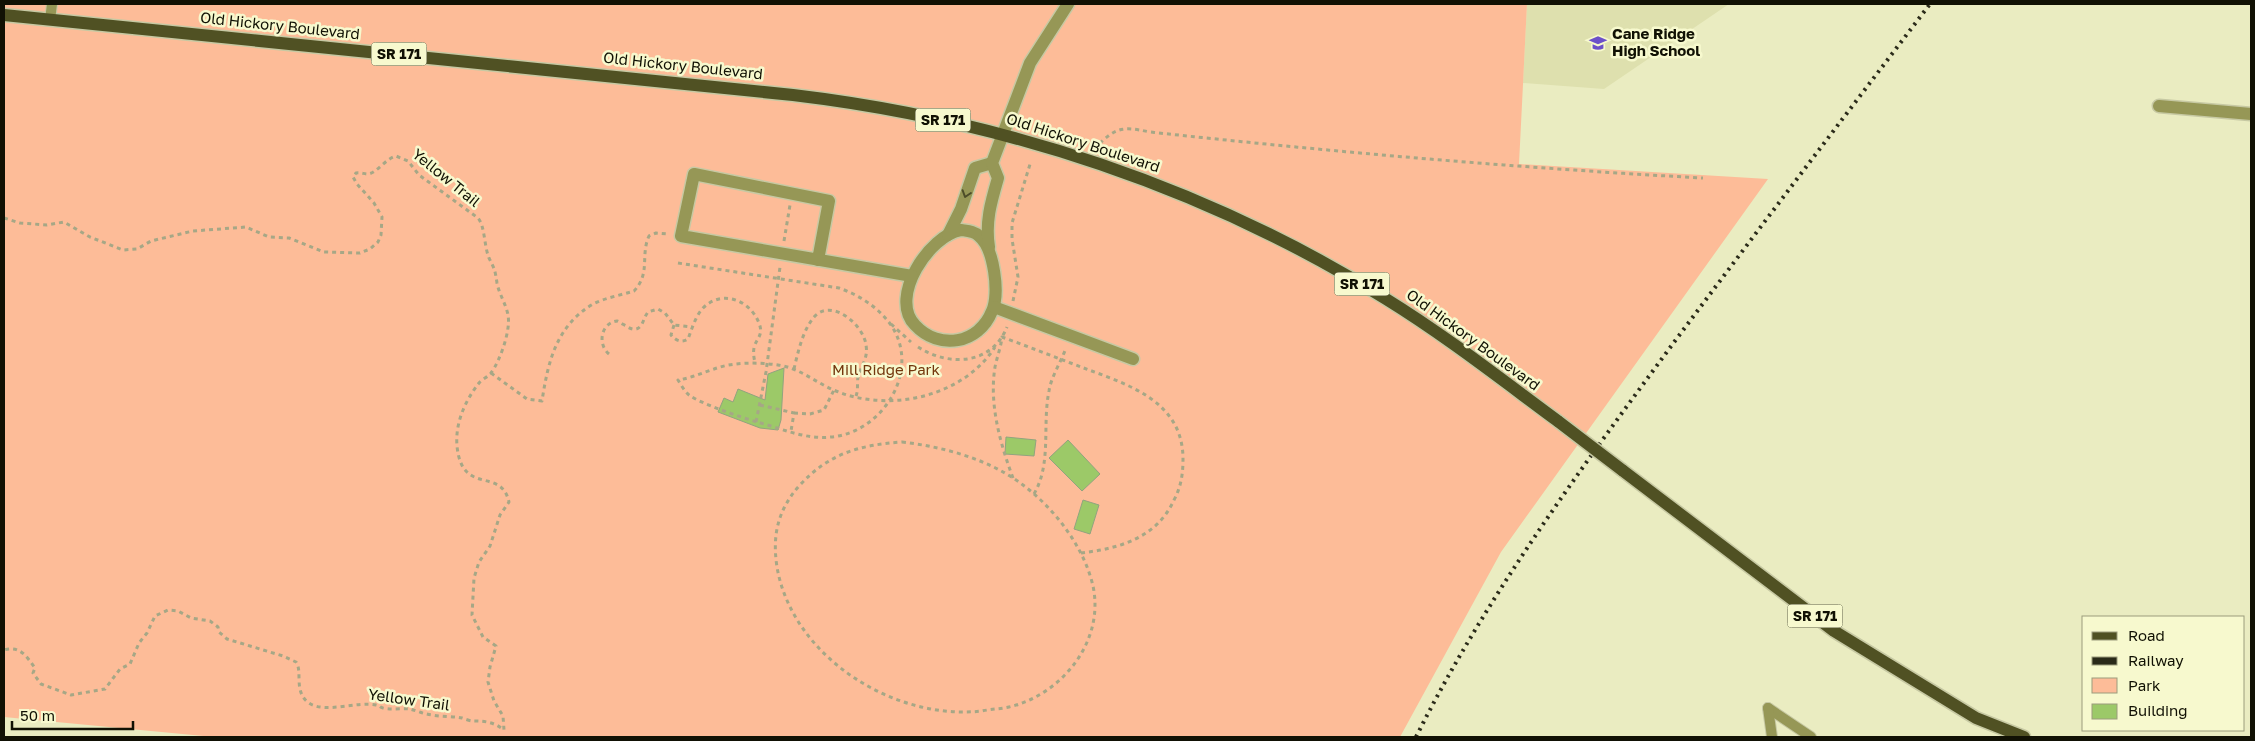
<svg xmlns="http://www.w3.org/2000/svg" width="2255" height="741" font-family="'Golos Text',sans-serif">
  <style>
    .built { fill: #dee0ae }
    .green { fill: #fdbc98 }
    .building { fill: #9cc968; stroke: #91a47f }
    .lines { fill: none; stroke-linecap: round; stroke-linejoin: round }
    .service-casing { stroke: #c7c9a3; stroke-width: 12 }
    .minor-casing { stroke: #c7c9a3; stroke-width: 15 }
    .primary-casing { stroke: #c7c9a3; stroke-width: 15 }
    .path { stroke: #a6a786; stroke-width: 3; stroke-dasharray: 4 4; stroke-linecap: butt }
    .service { stroke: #969756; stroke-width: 10 }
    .minor { stroke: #969756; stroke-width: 12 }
    .primary { stroke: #505123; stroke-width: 12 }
    .rail { stroke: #2a2a19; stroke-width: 4; stroke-dasharray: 2.5 5; stroke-linecap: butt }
    .primary-bridge-casing { stroke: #c7c9a3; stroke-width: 15; stroke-linecap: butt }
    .primary-bridge { stroke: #505123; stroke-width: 12 }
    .oneway { stroke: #4d4d29 }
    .labels { text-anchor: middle; stroke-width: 5; stroke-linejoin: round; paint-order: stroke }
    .shield { fill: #f7f9ce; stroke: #565741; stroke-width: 1 }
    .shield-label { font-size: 14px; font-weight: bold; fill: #111104 }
    .street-label { font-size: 15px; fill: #111104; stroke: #f7f9ce }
    .poi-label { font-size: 15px; font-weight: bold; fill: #111104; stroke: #f7f9ce; text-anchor: start }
    .park-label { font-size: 15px; fill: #73370d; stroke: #f7f9ce }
  </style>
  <rect width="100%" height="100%" fill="#eaecc1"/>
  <path class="built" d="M 1527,4 L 1729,4 L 1604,89 L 1523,83 Z"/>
  <path class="green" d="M 4,4 L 1527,4 L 1519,164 L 1768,179 L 1501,552 L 1400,737 L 214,737 L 4,717 Z"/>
  <g class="building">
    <path d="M 784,368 L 781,420 L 778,430 L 760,428 L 718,412 L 724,398 L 733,402 L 738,389 L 765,400 L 768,374 Z"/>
    <path d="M 1006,437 L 1036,440 L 1034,456 L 1005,454 Z"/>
    <path d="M 1068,440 L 1100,474 L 1082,491 L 1049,458 Z"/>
    <path d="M 1083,500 L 1099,505 L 1090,534 L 1074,529 Z"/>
  </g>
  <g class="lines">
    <g class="service-casing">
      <g id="service">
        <path d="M 50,20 L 52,4"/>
        <path d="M 1768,708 L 1811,737"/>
        <path d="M 1768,708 L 1772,737"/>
      </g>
    </g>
    <g class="minor-casing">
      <g id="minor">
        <path d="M 2159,106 L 2251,114"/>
        <path d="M 961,230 C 968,231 974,231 979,236 C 994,248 1000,294 992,311 C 979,344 939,351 915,325 C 888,297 930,235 961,230 Z"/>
        <path d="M 948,235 L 961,209 L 975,168 L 992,163"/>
        <path d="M 989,247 C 985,222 991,202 998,178 L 992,163 L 1030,63 L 1068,4"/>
        <path d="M 818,260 L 829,201 L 694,174 L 681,236 L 912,276"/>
        <path d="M 994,307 L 1133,359"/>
      </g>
    </g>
    <g class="primary-casing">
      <g id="primary">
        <path d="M 4,15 L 793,95 C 1003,120 1206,187 1386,299 C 1446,336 1502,380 1559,422"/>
        <path d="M 1622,470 L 1834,631 L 1976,718 L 2024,737"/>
      </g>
    </g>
    <g class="path">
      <path d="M 1094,149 C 1116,127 1121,126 1150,132 C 1334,152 1518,168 1703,178"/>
      <path d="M 4,218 L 20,223 L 47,225 L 64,222 L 90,237 L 123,250 L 137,249 L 151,241 L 193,231 L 246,227 L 269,237 L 289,238 L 324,252 L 360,253 L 370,249 L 378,242 L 381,235 L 382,217 L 374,203 L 357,184 L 353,177 L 356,173 C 360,172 364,174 368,174 C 377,173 385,159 396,156 L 408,161 L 419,175 L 478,218 C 485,226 484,246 489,258 C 495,270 495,270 497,283 C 499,294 506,304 508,315 C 511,330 500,361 491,373 C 488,377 482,379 479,383 C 465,401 455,423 457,446 C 462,497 501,466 509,502 L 500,515 L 490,546 L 479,562 L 474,578 L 472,615 L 483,637 L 496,646 L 490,667 L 488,682 L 494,701 L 503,716 L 504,730 C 494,722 485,721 473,721 C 470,721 465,719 462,718 C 453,716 442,717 432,715 C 424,714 417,711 410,709 C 402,708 392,710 383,708 C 379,707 381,706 376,705 C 357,701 325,714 309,703 C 293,692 303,671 296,662 L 283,656 L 227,639 L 219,632 L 218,627 L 210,621 L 191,618 L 178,611 L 168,610 L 155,616 L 147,633 L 139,643 L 130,664 L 120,669 L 105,689 L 71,695 L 41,684 L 33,673 L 35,668 C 27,657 20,645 4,650"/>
      <path d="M 784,241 L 790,205"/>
      <path d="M 678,263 L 839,288 C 859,295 878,307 891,325 C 922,371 882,433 831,437 C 806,440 780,428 757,422 C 743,418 699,403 689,395 C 685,392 681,385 678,380 C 691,378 702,373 714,369 C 733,362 757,362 778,365 C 800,368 816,383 836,391 C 890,413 963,397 995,347"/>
      <path d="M 1013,301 L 1018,277 L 1012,239 L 1012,223 L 1031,161"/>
      <path d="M 891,324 L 911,342"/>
      <path d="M 674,325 L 671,335 C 676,341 682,343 688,339 C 692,329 695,317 703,308 C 722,289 750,300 759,323 C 764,336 756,338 754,348 C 753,353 754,358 755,363"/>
      <path d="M 918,347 C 949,367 992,365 1007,327"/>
      <path d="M 609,354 C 597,344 601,323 617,321 C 625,324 635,336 642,324 C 644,320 645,316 648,312 L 658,309 L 665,313 L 674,325 L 692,327"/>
      <path d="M 794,369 C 798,352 803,329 815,316 C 833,298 864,326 866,345 C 868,357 863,363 859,374 C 856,381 859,388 856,396"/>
      <path d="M 491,373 L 527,399 L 542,401 C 548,362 556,326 593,304 C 605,298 621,295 634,291 C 651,273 640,256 649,236 L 656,233 L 668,234"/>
      <path d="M 760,405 L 794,413 L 791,431"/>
      <path d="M 794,413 L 810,414 L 824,410 L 834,390"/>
      <path d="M 756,422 L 766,372 L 780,267"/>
      <path d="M 902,442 C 944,447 989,459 1023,485 C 1055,509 1084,547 1093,586 C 1105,642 1061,695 1009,707 C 1000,709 991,709 982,711 C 893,721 792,656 777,567 C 772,535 778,510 799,486 C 829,453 860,445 902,442 Z"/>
      <path d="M 1013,478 C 1000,443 989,404 995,367 C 997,357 1001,347 1002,337 C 1029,347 1055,357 1081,367 C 1126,384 1183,400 1183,459 C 1183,474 1181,487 1174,500 C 1157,538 1118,549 1080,553"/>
      <path d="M 1034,494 C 1052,463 1042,425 1049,391 C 1051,377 1061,362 1066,348"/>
    </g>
    <use href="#service" class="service"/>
    <use href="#minor" class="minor"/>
    <use href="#primary" class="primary"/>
    <path class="rail" d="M 1416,737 C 1486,597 1579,471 1672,345 C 1757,231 1844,117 1930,4"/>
    <g class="primary-bridge-casing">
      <path id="primary-bridge" d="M 1559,422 L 1622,470"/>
    </g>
    <use href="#primary-bridge" class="primary-bridge"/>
  </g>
  <defs><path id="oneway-chevron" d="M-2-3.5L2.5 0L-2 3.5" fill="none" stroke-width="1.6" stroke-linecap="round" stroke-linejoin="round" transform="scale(1.25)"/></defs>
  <use class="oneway" href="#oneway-chevron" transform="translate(966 194) rotate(108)"/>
  <defs>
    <g id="school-bare" transform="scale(1.35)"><path d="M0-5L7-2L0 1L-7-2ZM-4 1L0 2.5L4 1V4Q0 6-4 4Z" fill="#6c50c9" stroke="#f7f9ce" stroke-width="2.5" paint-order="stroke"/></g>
  </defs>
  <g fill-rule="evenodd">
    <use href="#school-bare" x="1598" y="43"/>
  </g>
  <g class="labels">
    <g class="shield">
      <rect x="371.5" y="42.5" width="55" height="23" rx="4"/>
      <rect x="915.5" y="108.5" width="55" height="23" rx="4"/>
      <rect x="1334.5" y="272.5" width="55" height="23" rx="4"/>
      <rect x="1787.5" y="604.5" width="55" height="23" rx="4"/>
    </g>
    <g class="shield-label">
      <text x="399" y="59">SR 171</text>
      <text x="943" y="125">SR 171</text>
      <text x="1362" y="289">SR 171</text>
      <text x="1815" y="621">SR 171</text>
    </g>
    <g class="street-label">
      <text transform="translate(280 26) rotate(6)" y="5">Old Hickory Boulevard</text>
      <text transform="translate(683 66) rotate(6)" y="5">Old Hickory Boulevard</text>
      <text transform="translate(1083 143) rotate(18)" y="5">Old Hickory Boulevard</text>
      <text transform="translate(446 178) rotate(39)" y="5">Yellow Trail</text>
      <text transform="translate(1473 340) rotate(36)" y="5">Old Hickory Boulevard</text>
      <text transform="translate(409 700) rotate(8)" y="5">Yellow Trail</text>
    </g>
    <g class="poi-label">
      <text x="1612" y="39">Cane Ridge<tspan x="1612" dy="17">High School</tspan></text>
    </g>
    <g class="park-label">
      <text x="886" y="375">Mill Ridge Park</text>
    </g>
  </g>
  <rect width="2255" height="741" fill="none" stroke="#111104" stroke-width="10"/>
  <rect x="2082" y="616" width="162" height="115" fill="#f7f9ce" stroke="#9b9c7d"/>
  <rect x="2092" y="632" width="25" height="8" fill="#505123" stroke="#9b9c7d"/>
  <text x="2128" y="641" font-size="15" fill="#111104">Road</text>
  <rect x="2092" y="657" width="25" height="8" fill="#2a2a19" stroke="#9b9c7d"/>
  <text x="2128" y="666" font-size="15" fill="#111104">Railway</text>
  <rect x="2092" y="678" width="25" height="15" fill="#fdbc98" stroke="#9b9c7d"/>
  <text x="2128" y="691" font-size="15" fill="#111104">Park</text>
  <rect x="2092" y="704" width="25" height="15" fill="#9cc968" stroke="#9b9c7d"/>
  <text x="2128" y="716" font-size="15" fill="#111104">Building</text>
  <path d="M12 721v8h121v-8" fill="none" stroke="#111104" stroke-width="2.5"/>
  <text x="20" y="721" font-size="15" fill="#111104" stroke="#f7f9ce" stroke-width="4" paint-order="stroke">50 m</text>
</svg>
